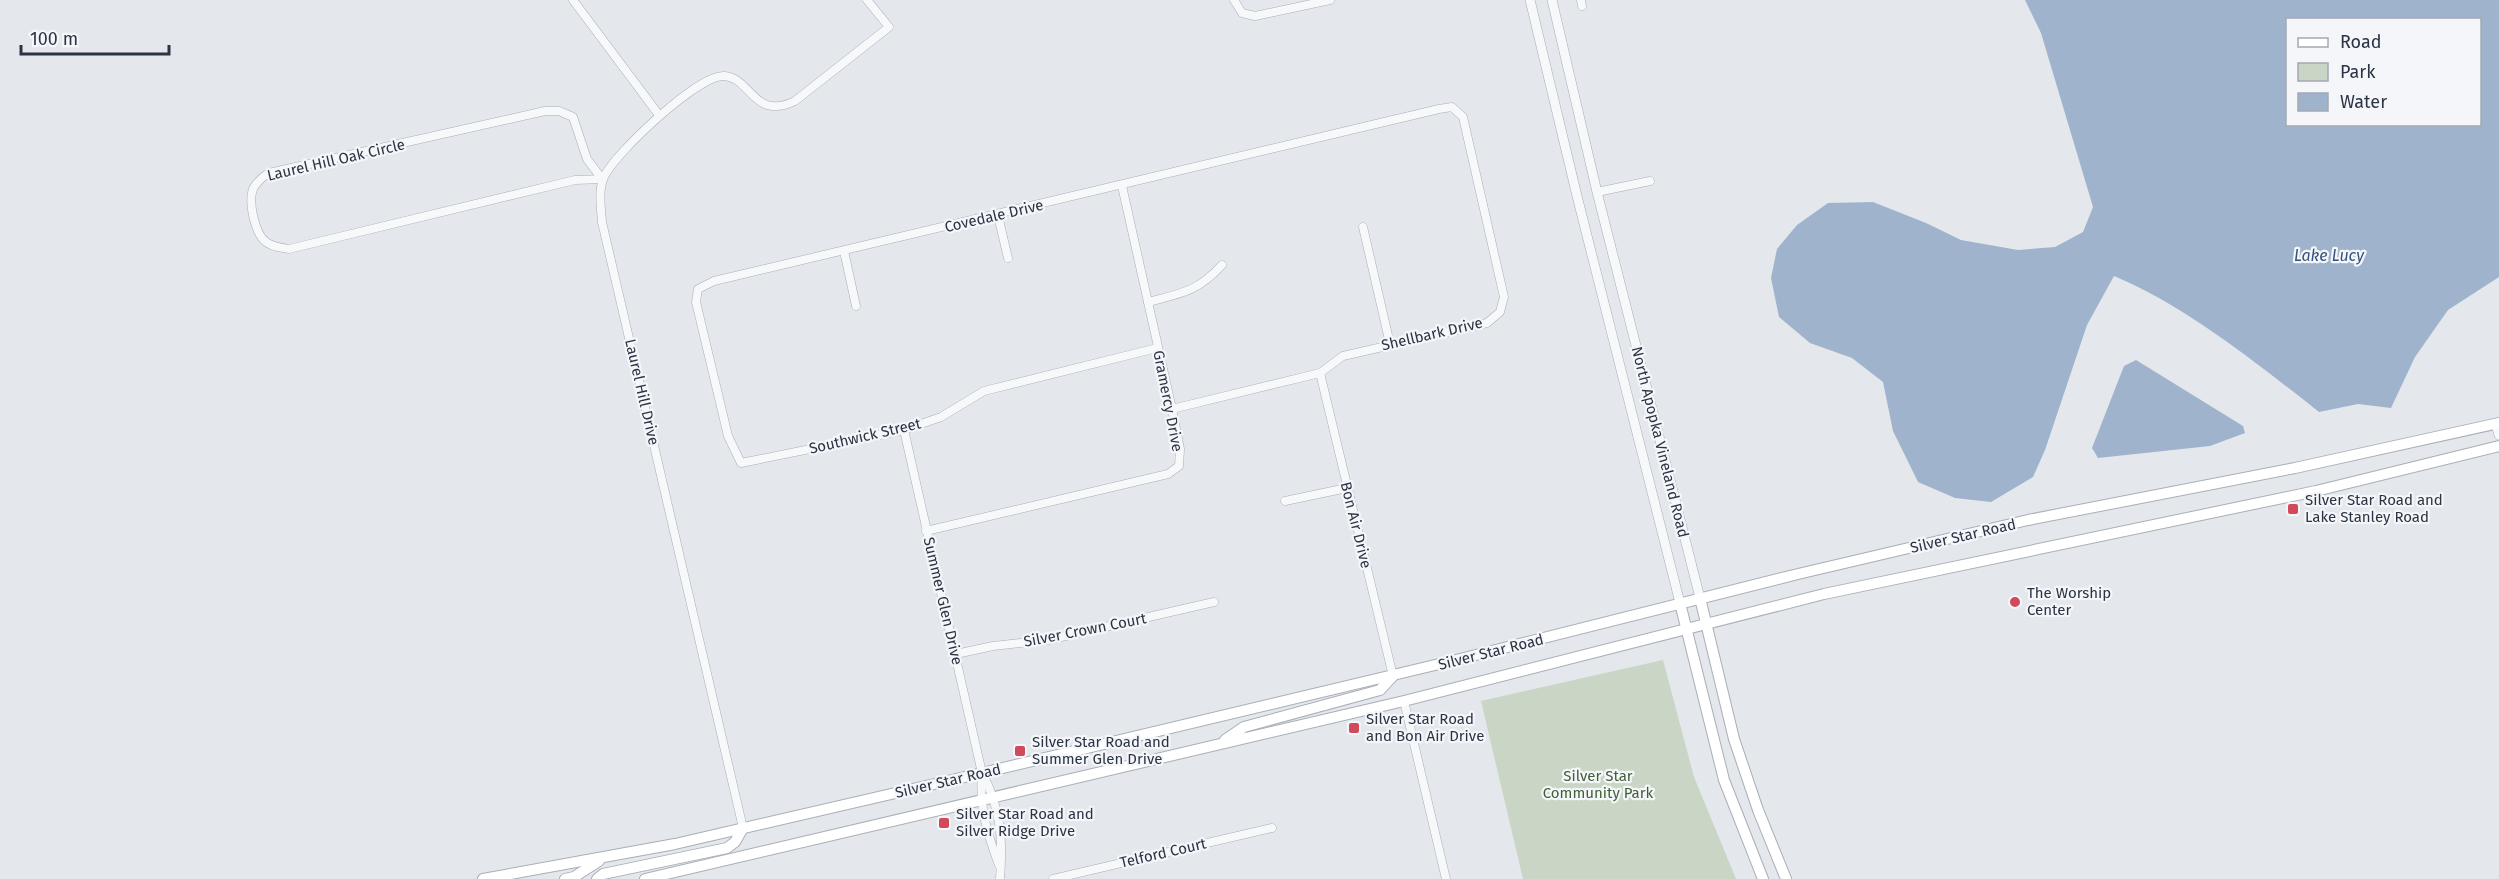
<svg xmlns="http://www.w3.org/2000/svg" width="2499" height="879" font-family="'Fira Sans',sans-serif">
  <style>
    .green { fill: #c9d6c5 }
    .water { fill: #9fb4cc; fill-rule: evenodd }
    .lines { fill: none; stroke-linecap: round; stroke-linejoin: round }
    .minor-casing { stroke: #a9aeb7; stroke-width: 9 }
    .tertiary-casing { stroke: #a9aeb7; stroke-width: 10 }
    .secondary-casing { stroke: #a9aeb7; stroke-width: 12 }
    .minor { stroke: #f7f8fa; stroke-width: 8 }
    .tertiary { stroke: #f7f8fa; stroke-width: 9 }
    .secondary { stroke: #fff; stroke-width: 10 }
    .poi-dot { fill: #d1495b; stroke: #f4f6f9; stroke-width: 2 }
    .labels { text-anchor: middle; stroke-width: 4.5; stroke-linejoin: round; paint-order: stroke }
    .street-label { font-size: 15px; fill: #2b3445; stroke: #f4f6f9 }
    .poi-label { font-size: 15px; fill: #2b3445; stroke: #f4f6f9; text-anchor: start }
    .park-label { font-size: 15px; fill: #3f6138; stroke: #f4f6f9 }
    .water-label { font-size: 16px; font-style: italic; fill: #34527a; stroke: #f4f6f9 }
  </style>
  <rect width="100%" height="100%" fill="#e4e7ec"/>
  <path class="green" d="M 1663,660 L 1694,777 L 1736,879 L 1523,879 L 1481,701 Z"/>
  <g class="water">
    <path d="M 2025,0 L 2499,0 L 2499,277 L 2448,310 L 2415,357 L 2391,408 L 2358,404 L 2319,412 C 2258,364 2186,306 2114,276 L 2087,325 L 2045,450 L 2033,477 L 1991,502 L 1955,498 L 1918,482 L 1893,431 L 1883,382 L 1852,358 L 1810,343 L 1779,317 L 1771,278 L 1777,249 L 1797,225 L 1828,203 L 1873,202 L 1926,223 L 1961,240 L 2018,250 L 2055,247 L 2083,232 L 2093,207 L 2041,33 ZM 2288,20 L 2480,20 L 2480,124 L 2288,124 Z"/>
    <path d="M 2136,360 L 2243,426 L 2245,433 L 2210,446 L 2098,458 L 2092,448 L 2124,366 Z"/>
  </g>
  <g class="lines">
    <g class="minor-casing">
      <g id="minor">
        <path d="M 573,0 L 659,115"/>
        <path d="M 1234,0 L 1242,13 L 1255,16 L 1330,0"/>
        <path d="M 1581,0 L 1582,6"/>
        <path d="M 545,111 L 559,111 L 573,117 L 587,159 L 602,179 L 575,180 L 289,249 C 281,248 273,247 266,242 C 255,234 248,202 253,189 C 257,181 262,177 269,173 Z"/>
        <path d="M 1597,192 L 1650,181"/>
        <path d="M 998,216 L 1008,258"/>
        <path d="M 1363,227 L 1390,344"/>
        <path d="M 844,251 L 856,306"/>
        <path d="M 1148,302 C 1182,293 1197,292 1222,265"/>
        <path d="M 1157,348 L 984,391 L 941,417 L 904,430 L 741,463 L 728,436 L 696,302 L 698,289 L 714,281 L 1439,109 L 1452,107 L 1463,117 L 1504,297 L 1500,312 L 1487,323 L 1343,356 L 1320,373 L 1172,409"/>
        <path d="M 1320,373 L 1393,676"/>
        <path d="M 904,430 L 982,773 C 1001,808 1003,840 1000,879"/>
        <path d="M 1285,501 L 1347,488"/>
        <path d="M 926,531 L 1168,474 L 1179,466 L 1180,449 L 1172,409 L 1122,186"/>
        <path d="M 956,654 L 993,646 L 1048,640 L 1214,602"/>
        <path d="M 1404,701 L 1446,879"/>
        <path d="M 982,773 C 979,807 987,833 999,865"/>
        <path d="M 743,828 L 602,222 C 601,207 598,190 604,177 C 614,154 699,74 724,76 C 752,78 753,121 795,101 L 889,27 L 867,0"/>
        <path d="M 1053,879 L 1272,828"/>
      </g>
    </g>
    <g class="tertiary-casing">
      <g id="tertiary">
        <path d="M 1530,0 L 1577,196 L 1680,603"/>
        <path d="M 1552,0 L 1597,192 L 1700,598"/>
        <path d="M 2496,424 L 2499,435"/>
      </g>
    </g>
    <g class="secondary-casing">
      <g id="secondary">
        <path d="M 1700,598 L 1734,739 L 1758,810 L 1786,879"/>
        <path d="M 1680,603 L 1724,780 L 1763,879"/>
        <path d="M 1225,740 L 1244,727 L 1380,690 L 1393,676"/>
        <path d="M 483,879 L 675,844 L 982,773 L 1456,660 L 1798,574 L 2028,520 L 2295,468 L 2499,423"/>
        <path d="M 565,879 L 574,877 L 599,861"/>
        <path d="M 597,879 L 603,874 L 727,848 L 735,842 L 743,828"/>
        <path d="M 645,879 L 1404,701 L 1824,594 L 2316,491 L 2499,446"/>
      </g>
    </g>
    <use href="#minor" class="minor"/>
    <use href="#tertiary" class="tertiary"/>
    <use href="#secondary" class="secondary"/>
  </g>
  <g class="poi-dot">
    <rect x="2287" y="503" width="12" height="12" rx="3"/>
    <circle cx="2015" cy="602" r="6"/>
    <rect x="1348" y="722" width="12" height="12" rx="3"/>
    <rect x="1014" y="745" width="12" height="12" rx="3"/>
    <rect x="938" y="817" width="12" height="12" rx="3"/>
  </g>
  <g class="labels">
    <g class="street-label">
      <text transform="translate(336 160) rotate(-13)" y="5">Laurel Hill Oak Circle</text>
      <text transform="translate(994 216) rotate(-13)" y="5">Covedale Drive</text>
      <text transform="translate(1432 334) rotate(-13)" y="5">Shellbark Drive</text>
      <text transform="translate(642 392) rotate(77)" y="5">Laurel Hill Drive</text>
      <text transform="translate(1168 401) rotate(79)" y="5">Gramercy Drive</text>
      <text transform="translate(865 436) rotate(-13)" y="5">Southwick Street</text>
      <text transform="translate(1660 442) rotate(76)" y="5">North Apopka Vineland Road</text>
      <text transform="translate(1356 525) rotate(76)" y="5">Bon Air Drive</text>
      <text transform="translate(1963 536) rotate(-13)" y="5">Silver Star Road</text>
      <text transform="translate(943 601) rotate(77)" y="5">Summer Glen Drive</text>
      <text transform="translate(1085 630) rotate(-11)" y="5">Silver Crown Court</text>
      <text transform="translate(1491 652) rotate(-14)" y="5">Silver Star Road</text>
      <text transform="translate(948 781) rotate(-13)" y="5">Silver Star Road</text>
      <text transform="translate(1163 853) rotate(-13)" y="5">Telford Court</text>
    </g>
    <g class="poi-label">
      <text x="2305" y="505">Silver Star Road and<tspan x="2305" dy="17">Lake Stanley Road</tspan></text>
      <text x="2027" y="598">The Worship<tspan x="2027" dy="17">Center</tspan></text>
      <text x="1366" y="724">Silver Star Road<tspan x="1366" dy="17">and Bon Air Drive</tspan></text>
      <text x="1032" y="747">Silver Star Road and<tspan x="1032" dy="17">Summer Glen Drive</tspan></text>
      <text x="956" y="819">Silver Star Road and<tspan x="956" dy="17">Silver Ridge Drive</tspan></text>
    </g>
    <g class="park-label">
      <text x="1598" y="781">Silver Star<tspan x="1598" dy="17">Community Park</tspan></text>
    </g>
    <g class="water-label">
      <text x="2329" y="261">Lake Lucy</text>
    </g>
  </g>
  <rect x="2286" y="18" width="195" height="108" fill="#f4f6f9" stroke="#a4a8b1" stroke-width="1.5"/>
  <rect x="2298" y="38" width="30" height="9" fill="#ffffff" stroke="#a4a8b1" stroke-width="1.5"/>
  <text x="2340" y="48" font-size="18" fill="#2b3445">Road</text>
  <rect x="2298" y="63" width="30" height="18" fill="#c9d6c5" stroke="#a4a8b1" stroke-width="1.5"/>
  <text x="2340" y="78" font-size="18" fill="#2b3445">Park</text>
  <rect x="2298" y="93" width="30" height="18" fill="#9fb4cc" stroke="#a4a8b1" stroke-width="1.5"/>
  <text x="2340" y="108" font-size="18" fill="#2b3445">Water</text>
  <path d="M21 45v9h148v-9" fill="none" stroke="#2b3445" stroke-width="3"/>
  <text x="30" y="45" font-size="18" fill="#2b3445" stroke="#f4f6f9" stroke-width="4.5" paint-order="stroke">100 m</text>
</svg>
